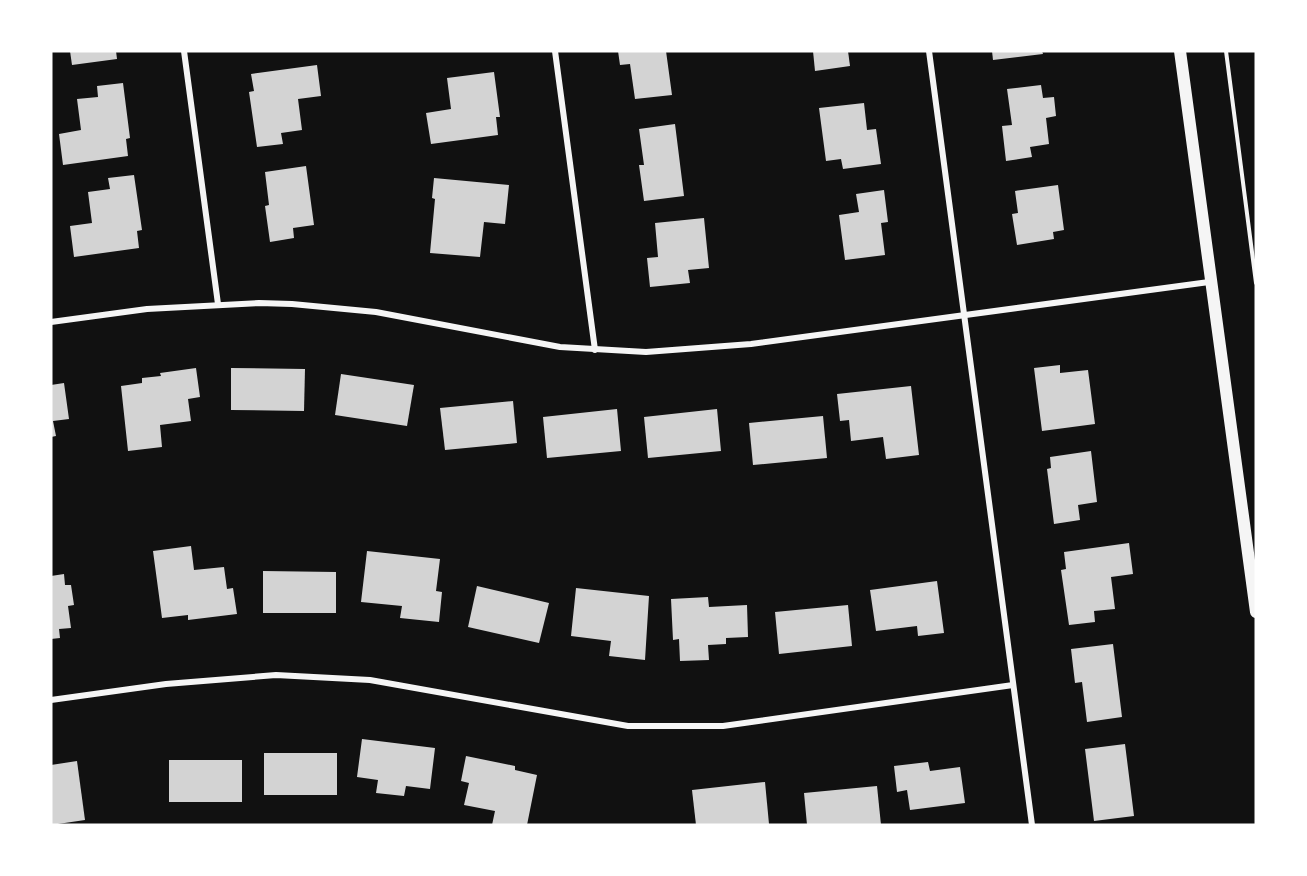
<svg xmlns="http://www.w3.org/2000/svg" width="1307" height="876" font-family="'Asap Condensed',sans-serif">
  <style>
    .building { fill: #d3d3d3 }
    .lines { fill: none; stroke-linecap: round; stroke-linejoin: round }
    .path { stroke: #f5f5f5; stroke-width: 4 }
    .minor { stroke: #f5f5f5; stroke-width: 6 }
    .secondary { stroke: #f5f5f5; stroke-width: 12 }
  </style>
  <rect width="100%" height="100%" fill="#111"/>
  <g class="building">
    <path d="M 70,51 L 116,51 L 117,59 L 72,65 Z"/>
    <path d="M 618,51 L 666,51 L 672,95 L 635,99 L 630,64 L 620,65 Z"/>
    <path d="M 813,51 L 848,51 L 850,66 L 815,71 Z"/>
    <path d="M 992,51 L 1042,51 L 1043,54 L 993,60 Z"/>
    <path d="M 317,65 L 321,96 L 298,99 L 302,130 L 281,133 L 283,144 L 257,147 L 249,92 L 254,91 L 251,74 Z"/>
    <path d="M 494,72 L 500,117 L 496,117 L 498,135 L 431,144 L 426,113 L 451,109 L 447,78 Z"/>
    <path d="M 123,83 L 130,138 L 126,139 L 128,156 L 63,165 L 59,134 L 81,130 L 77,99 L 98,97 L 97,86 Z"/>
    <path d="M 1041,85 L 1043,98 L 1054,97 L 1056,116 L 1046,118 L 1049,144 L 1030,147 L 1032,157 L 1006,161 L 1002,126 L 1012,125 L 1007,89 Z"/>
    <path d="M 864,103 L 867,130 L 876,129 L 881,164 L 843,169 L 841,159 L 826,161 L 819,108 Z"/>
    <path d="M 675,124 L 684,196 L 644,201 L 639,165 L 644,165 L 639,129 Z"/>
    <path d="M 306,166 L 314,225 L 293,228 L 294,238 L 270,242 L 265,206 L 269,205 L 265,172 Z"/>
    <path d="M 134,175 L 142,230 L 137,231 L 139,248 L 74,257 L 70,226 L 92,223 L 88,192 L 110,189 L 108,178 Z"/>
    <path d="M 434,178 L 509,185 L 505,224 L 484,222 L 480,257 L 430,253 L 435,199 L 432,198 Z"/>
    <path d="M 1058,185 L 1064,230 L 1053,232 L 1054,239 L 1017,245 L 1012,214 L 1018,213 L 1015,191 Z"/>
    <path d="M 884,190 L 888,222 L 881,223 L 885,255 L 845,260 L 839,215 L 859,212 L 856,194 Z"/>
    <path d="M 704,218 L 709,268 L 688,270 L 690,283 L 650,287 L 647,258 L 658,257 L 655,223 Z"/>
    <path d="M 1060,365 L 1060,373 L 1088,370 L 1095,424 L 1042,431 L 1034,368 Z"/>
    <path d="M 196,368 L 200,397 L 188,399 L 191,421 L 160,425 L 162,447 L 128,451 L 121,386 L 142,383 L 142,378 L 161,376 L 160,373 Z"/>
    <path d="M 231,368 L 305,369 L 304,411 L 231,410 Z"/>
    <path d="M 341,374 L 414,385 L 407,426 L 335,415 Z"/>
    <path d="M 64,383 L 69,419 L 53,421 L 56,436 L 51,437 L 51,385 Z"/>
    <path d="M 911,386 L 919,455 L 886,459 L 883,437 L 851,441 L 849,420 L 840,421 L 837,394 Z"/>
    <path d="M 513,401 L 517,443 L 445,450 L 440,408 Z"/>
    <path d="M 617,409 L 621,451 L 547,458 L 543,417 Z"/>
    <path d="M 717,409 L 721,451 L 648,458 L 644,417 Z"/>
    <path d="M 823,416 L 827,458 L 753,465 L 749,423 Z"/>
    <path d="M 1091,451 L 1097,502 L 1078,505 L 1080,520 L 1054,524 L 1047,469 L 1051,468 L 1050,457 Z"/>
    <path d="M 1129,543 L 1133,574 L 1111,577 L 1115,609 L 1094,611 L 1095,622 L 1069,625 L 1061,570 L 1066,569 L 1064,552 Z"/>
    <path d="M 191,546 L 194,570 L 224,567 L 227,589 L 233,588 L 237,614 L 188,620 L 188,615 L 162,618 L 153,551 Z"/>
    <path d="M 367,551 L 440,559 L 436,591 L 442,592 L 439,622 L 400,618 L 402,606 L 361,602 Z"/>
    <path d="M 263,571 L 336,572 L 336,613 L 263,613 Z"/>
    <path d="M 64,574 L 65,585 L 71,585 L 74,605 L 68,606 L 71,628 L 59,629 L 60,638 L 51,639 L 51,576 Z"/>
    <path d="M 937,581 L 944,633 L 918,636 L 917,626 L 876,631 L 870,590 Z"/>
    <path d="M 477,586 L 549,603 L 539,643 L 468,627 Z"/>
    <path d="M 576,588 L 649,596 L 645,660 L 609,656 L 611,641 L 571,636 Z"/>
    <path d="M 708,597 L 709,607 L 747,605 L 748,637 L 726,638 L 726,644 L 708,645 L 709,660 L 680,661 L 679,639 L 673,640 L 671,599 Z"/>
    <path d="M 848,605 L 852,646 L 779,654 L 775,612 Z"/>
    <path d="M 1113,644 L 1122,717 L 1087,722 L 1082,682 L 1075,683 L 1071,649 Z"/>
    <path d="M 362,739 L 435,748 L 430,789 L 406,786 L 404,796 L 376,793 L 378,780 L 357,777 Z"/>
    <path d="M 1125,744 L 1134,816 L 1094,821 L 1085,749 Z"/>
    <rect x="264" y="753" width="73" height="42"/>
    <path d="M 466,756 L 515,766 L 515,770 L 537,775 L 527,825 L 492,825 L 495,811 L 464,805 L 469,783 L 461,781 Z"/>
    <rect x="169" y="760" width="73" height="42"/>
    <path d="M 77,761 L 85,820 L 51,825 L 51,765 Z"/>
    <path d="M 928,762 L 930,771 L 960,767 L 965,803 L 910,810 L 907,790 L 897,792 L 894,766 Z"/>
    <path d="M 765,782 L 769,824 L 696,825 L 692,790 Z"/>
    <path d="M 877,786 L 881,825 L 807,825 L 804,793 Z"/>
  </g>
  <g class="lines">
    <path class="path" d="M 1226,51 L 1256,283"/>
    <g class="minor">
      <path d="M 184,51 L 218,304"/>
      <path d="M 555,51 L 595,350"/>
      <path d="M 929,51 L 1032,825"/>
      <path d="M 51,322 L 147,309 L 259,303 L 292,304 L 376,312 L 560,347 L 646,352 L 751,344 L 1209,282"/>
      <path d="M 51,700 L 166,684 L 276,675 L 370,680 L 628,726 L 723,726 L 1013,685"/>
    </g>
    <path class="secondary" d="M 1180,51 L 1256,612"/>
  </g>
  <rect width="1307" height="876" fill="none" stroke="#ffffff" stroke-width="105"/>
</svg>
